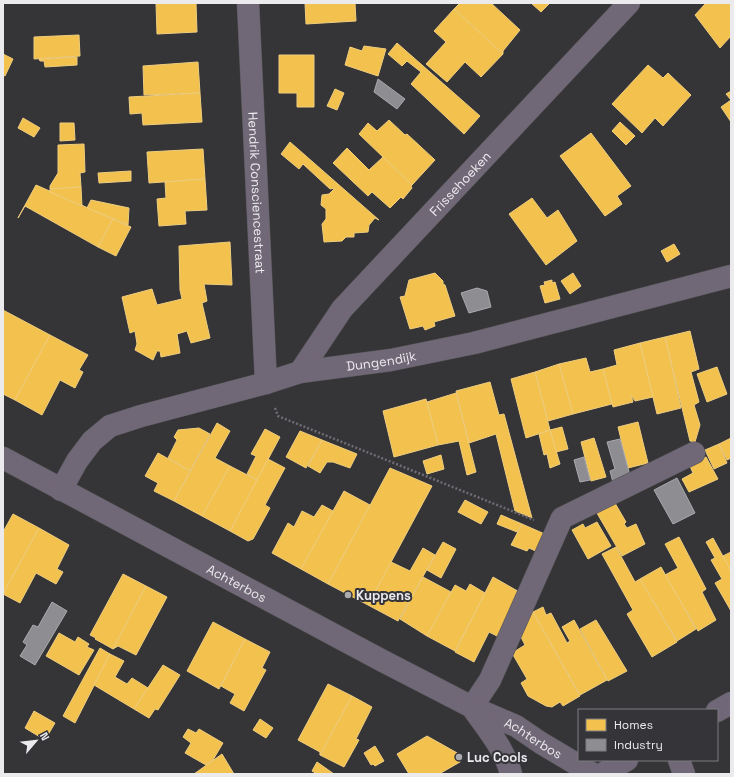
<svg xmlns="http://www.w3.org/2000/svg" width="734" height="777" font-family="'Space Grotesk',sans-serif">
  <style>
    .homes { fill: #f2c14e; stroke: #f0ce7e }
    .industry { fill: #8d8d92; stroke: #a9a9ae }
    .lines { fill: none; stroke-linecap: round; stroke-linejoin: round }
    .minor-casing { stroke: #535354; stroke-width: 23 }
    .major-casing { stroke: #535354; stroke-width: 23 }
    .path { stroke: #706b75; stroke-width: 2.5; stroke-dasharray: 2 2; stroke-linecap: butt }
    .minor { stroke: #706777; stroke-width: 22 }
    .major { stroke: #706778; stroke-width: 22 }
    .poi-dot { fill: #ababae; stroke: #343439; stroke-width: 1.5 }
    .labels { text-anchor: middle; stroke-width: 4; stroke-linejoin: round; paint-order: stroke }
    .street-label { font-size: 13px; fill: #ebebee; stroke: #343439 }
    .poi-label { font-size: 13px; font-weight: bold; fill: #ebebee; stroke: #343439; text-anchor: start }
  </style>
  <rect width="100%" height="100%" fill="#353538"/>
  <g class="homes">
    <path d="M 156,3 L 196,3 L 197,32 L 157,34 Z"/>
    <path d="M 305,3 L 355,3 L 356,21 L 306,24 Z"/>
    <path d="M 460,3 L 491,3 L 520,30 L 503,51 L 503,54 L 454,9 Z"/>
    <path d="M 531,3 L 550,3 L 541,12 Z"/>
    <path d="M 706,3 L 731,3 L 731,36 L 720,48 L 695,15 Z"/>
    <path d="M 454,9 L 503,54 L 481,77 L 465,62 L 447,82 L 426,64 L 446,42 L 434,31 Z"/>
    <path d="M 79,35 L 80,56 L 34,59 L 34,37 Z"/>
    <path d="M 397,43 L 480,116 L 464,134 L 411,84 L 421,72 L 407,61 L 402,66 L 388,54 Z"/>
    <path d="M 364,46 L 386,49 L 378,76 L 345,65 L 350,47 L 362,51 Z"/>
    <path d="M 3,54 L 13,59 L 5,76 L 3,75 Z"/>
    <path d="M 279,55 L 314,55 L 314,107 L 297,107 L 297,93 L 279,93 Z"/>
    <path d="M 77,57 L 77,65 L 45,67 L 44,61 L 40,61 L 39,59 Z"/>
    <path d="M 198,62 L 200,93 L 144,95 L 143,66 Z"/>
    <path d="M 648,65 L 663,78 L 668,73 L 691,95 L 663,126 L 655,118 L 642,133 L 612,104 Z"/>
    <path d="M 335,89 L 344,93 L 337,110 L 327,106 Z"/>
    <path d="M 731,91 L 731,122 L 721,107 L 731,100 L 726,94 Z"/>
    <path d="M 200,93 L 202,122 L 143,125 L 142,113 L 130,114 L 129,97 Z"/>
    <path d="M 23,118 L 40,128 L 34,137 L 18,128 Z"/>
    <path d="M 389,120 L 405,135 L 407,134 L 435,160 L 412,185 L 359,134 L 368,123 L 377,131 Z"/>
    <path d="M 620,122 L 635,136 L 626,145 L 612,131 Z"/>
    <path d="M 60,123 L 74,123 L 75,140 L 60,141 Z"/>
    <path d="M 591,133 L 631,186 L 617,196 L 622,204 L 605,216 L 560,156 Z"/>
    <path d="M 290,142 L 379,220 L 375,218 L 369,225 L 368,232 L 354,233 L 354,237 L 346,237 L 342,241 L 324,242 L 322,224 L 326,219 L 326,209 L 321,205 L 322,195 L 329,194 L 335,188 L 330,189 L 303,164 L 299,169 L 281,154 Z"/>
    <path d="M 84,144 L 85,172 L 80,173 L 81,187 L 50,189 L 50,186 L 58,173 L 58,145 Z"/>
    <path d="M 347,148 L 369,170 L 383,157 L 412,185 L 411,186 L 412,188 L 403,199 L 401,197 L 390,208 L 372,192 L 368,196 L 333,163 Z"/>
    <path d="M 203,149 L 205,179 L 149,183 L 147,152 Z"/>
    <path d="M 131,171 L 131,181 L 99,183 L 98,173 Z"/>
    <path d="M 205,179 L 207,210 L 185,211 L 186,224 L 159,226 L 157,199 L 166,198 L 165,182 Z"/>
    <path d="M 36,185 L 113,219 L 98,247 L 25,206 L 18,218 Z"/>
    <path d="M 81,187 L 82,206 L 50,192 L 50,189 Z"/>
    <path d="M 532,198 L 547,218 L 558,210 L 577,241 L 546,265 L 509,214 Z"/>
    <path d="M 91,200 L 129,208 L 128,225 L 87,208 Z"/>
    <path d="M 113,219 L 131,227 L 116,256 L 98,247 Z"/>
    <path d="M 230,242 L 232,285 L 204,284 L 207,301 L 202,303 L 210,338 L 191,343 L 187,331 L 177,334 L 180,353 L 161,357 L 160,351 L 157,351 L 153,360 L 135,350 L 137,344 L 135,331 L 130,333 L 122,297 L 152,289 L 157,305 L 182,299 L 180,290 L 179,246 Z"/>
    <path d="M 674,244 L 680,254 L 667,262 L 661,251 Z"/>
    <path d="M 435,273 L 443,281 L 443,284 L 445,285 L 455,316 L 434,322 L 435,326 L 425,330 L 423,326 L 410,329 L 400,297 L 405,296 L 409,280 Z"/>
    <path d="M 573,273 L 581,286 L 570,294 L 561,281 Z"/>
    <path d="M 552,280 L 552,283 L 555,282 L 560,299 L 545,303 L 540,286 L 545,285 L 544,282 Z"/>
    <path d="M 3,310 L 50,335 L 15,400 L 3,394 Z"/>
    <path d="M 690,331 L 699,369 L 691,372 L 699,402 L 694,405 L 700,425 L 695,442 L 690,441 L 665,337 Z"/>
    <path d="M 50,335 L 88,355 L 79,370 L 83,372 L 75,388 L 60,380 L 42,415 L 15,400 Z"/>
    <path d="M 665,337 L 681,408 L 657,414 L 640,343 Z"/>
    <path d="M 640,343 L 653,397 L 635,401 L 631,395 L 633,402 L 613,407 L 603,369 L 617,365 L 614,350 Z"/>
    <path d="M 586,358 L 590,372 L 603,369 L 612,404 L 573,414 L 559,364 Z"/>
    <path d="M 559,364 L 573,414 L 548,421 L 535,372 Z"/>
    <path d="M 717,367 L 727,394 L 707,402 L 697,374 Z"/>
    <path d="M 535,372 L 550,430 L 526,438 L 511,379 Z"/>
    <path d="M 490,382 L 499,415 L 504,414 L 532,518 L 515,511 L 496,434 L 469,443 L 456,391 Z"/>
    <path d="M 456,393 L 476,472 L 467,475 L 459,441 L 438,445 L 427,402 Z"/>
    <path d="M 426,399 L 438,445 L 394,457 L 383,411 Z"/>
    <path d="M 638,422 L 648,463 L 628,468 L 618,427 Z"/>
    <path d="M 217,423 L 230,431 L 215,458 L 230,466 L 202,516 L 174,501 Z"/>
    <path d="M 562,427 L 568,449 L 556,452 L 550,430 Z"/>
    <path d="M 199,428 L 210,434 L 190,471 L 168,458 L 177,440 L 174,437 L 178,430 Z"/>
    <path d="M 265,429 L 280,437 L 257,480 L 247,474 L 256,456 L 251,454 Z"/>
    <path d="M 550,430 L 560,464 L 550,468 L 547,454 L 544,455 L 539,434 Z"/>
    <path d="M 300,431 L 322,440 L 306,468 L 286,457 Z"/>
    <path d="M 594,438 L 606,477 L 591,481 L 581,442 Z"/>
    <path d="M 731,438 L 731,458 L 727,460 L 719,444 Z"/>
    <path d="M 322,440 L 357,454 L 350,468 L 333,462 L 327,462 L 320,473 L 308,466 Z"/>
    <path d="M 719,444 L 727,463 L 714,469 L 705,450 Z"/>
    <path d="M 158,453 L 190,471 L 174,501 L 154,491 L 158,483 L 145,476 Z"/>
    <path d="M 441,455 L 444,469 L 427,474 L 423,461 Z"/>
    <path d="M 706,457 L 718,479 L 689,492 L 682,479 L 693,473 L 689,464 Z"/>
    <path d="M 268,459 L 285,468 L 265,505 L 270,508 L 253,539 L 248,541 L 230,531 Z"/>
    <path d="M 230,466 L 257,480 L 230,531 L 202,516 Z"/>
    <path d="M 390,468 L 432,486 L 368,605 L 328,584 Z"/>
    <path d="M 344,491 L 370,505 L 328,584 L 301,569 Z"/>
    <path d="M 612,498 L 626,522 L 624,524 L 627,528 L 636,524 L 645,544 L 622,556 L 594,508 Z"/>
    <path d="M 465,500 L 488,512 L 481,524 L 458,512 Z"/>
    <path d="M 322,505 L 333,511 L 301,569 L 272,553 L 288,523 L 294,527 L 302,511 L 314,517 Z"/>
    <path d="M 13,514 L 39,528 L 3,594 L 3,532 Z"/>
    <path d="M 501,515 L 522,524 L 517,532 L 497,524 Z"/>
    <path d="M 597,522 L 611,546 L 588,559 L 572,530 L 583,524 L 585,528 Z"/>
    <path d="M 522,524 L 547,535 L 540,553 L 529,548 L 527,551 L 511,545 Z"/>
    <path d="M 39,528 L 69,545 L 57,569 L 63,572 L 56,584 L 36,573 L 20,603 L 3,594 Z"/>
    <path d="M 679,537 L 706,589 L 702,592 L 716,620 L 698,631 L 665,575 L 678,568 L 665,544 Z"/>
    <path d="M 713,538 L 731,571 L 731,611 L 715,583 L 722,579 L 711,560 L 715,558 L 706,542 Z"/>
    <path d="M 443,542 L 456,549 L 441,578 L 427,570 Z"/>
    <path d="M 616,547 L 635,582 L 640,579 L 677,642 L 652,657 L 627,614 L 633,610 L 602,554 Z"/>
    <path d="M 423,548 L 435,555 L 398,621 L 368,605 L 391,562 L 410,571 Z"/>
    <path d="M 731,552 L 731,571 L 723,556 Z"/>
    <path d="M 661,567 L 696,629 L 677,641 L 640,579 Z"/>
    <path d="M 123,574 L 146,586 L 113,649 L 95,639 L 96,638 L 90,635 Z"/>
    <path d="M 423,577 L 451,592 L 427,636 L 400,619 Z"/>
    <path d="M 493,577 L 521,593 L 501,638 L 489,632 L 474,662 L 455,652 Z"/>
    <path d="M 470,584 L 485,593 L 455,651 L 427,636 L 455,585 L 466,591 Z"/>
    <path d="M 146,586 L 167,597 L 136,655 L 118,646 L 113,649 Z"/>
    <path d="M 529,605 L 580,696 L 563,706 L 560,702 L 552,707 L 546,706 L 528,696 L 521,683 L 527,679 L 512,653 L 525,645 L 520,635 Z"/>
    <path d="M 543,607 L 546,615 L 551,613 L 567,643 L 570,641 L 562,627 L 574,620 L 607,680 L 580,695 L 533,612 Z"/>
    <path d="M 596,620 L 627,671 L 608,681 L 580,629 Z"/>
    <path d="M 213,622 L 245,639 L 219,689 L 187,671 Z"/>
    <path d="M 59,633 L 75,642 L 78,637 L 89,644 L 87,647 L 94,650 L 79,675 L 46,656 Z"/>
    <path d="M 245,639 L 270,652 L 262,668 L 266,670 L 244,711 L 230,703 L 235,694 L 221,686 Z"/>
    <path d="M 100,648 L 110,654 L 75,723 L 63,716 Z"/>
    <path d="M 110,654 L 124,661 L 115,677 L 127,684 L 132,678 L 148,688 L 134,709 L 94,685 Z"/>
    <path d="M 163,665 L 180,675 L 158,710 L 155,709 L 149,718 L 134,709 Z"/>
    <path d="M 328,684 L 352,696 L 320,755 L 320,752 L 298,740 Z"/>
    <path d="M 352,696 L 372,707 L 356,739 L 359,740 L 344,767 L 320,755 Z"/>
    <path d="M 34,711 L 55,723 L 45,740 L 25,728 Z"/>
    <path d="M 260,719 L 273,728 L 266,738 L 253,730 Z"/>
    <path d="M 188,729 L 196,733 L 199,729 L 223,743 L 213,760 L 206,765 L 185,753 L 191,743 L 183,737 Z"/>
    <path d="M 427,736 L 459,754 L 460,762 L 439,774 L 409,774 L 397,754 Z"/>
    <path d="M 375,746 L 384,761 L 375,766 L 373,764 L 371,765 L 364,753 Z"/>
    <path d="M 222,754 L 234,774 L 194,774 Z"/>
    <path d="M 317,762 L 334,774 L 317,774 L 312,771 Z"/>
  </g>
  <g class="industry">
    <path d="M 378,79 L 405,99 L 397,109 L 374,92 Z"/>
    <path d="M 477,288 L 487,291 L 491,307 L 469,313 L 461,293 Z"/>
    <path d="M 620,439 L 631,479 L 614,486 L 610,471 L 615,469 L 607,442 Z"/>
    <path d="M 584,457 L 590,480 L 580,482 L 574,460 Z"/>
    <path d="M 677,478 L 695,513 L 673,524 L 654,490 Z"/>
    <path d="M 52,602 L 67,611 L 35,665 L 20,656 L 27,645 L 23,642 L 33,625 L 38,627 Z"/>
  </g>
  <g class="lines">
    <g class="minor-casing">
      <g id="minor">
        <path id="s1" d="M 248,3 L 266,383"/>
        <path id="s2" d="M 300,372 L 342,309 L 629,3"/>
        <path id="s3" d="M 3,458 L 381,660 L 472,707 L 516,726 L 541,743 L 593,774"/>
        <path id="s4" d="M 61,490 L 77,461 L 92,441 L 110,426 L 141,416 L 266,383 L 300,372 L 391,360 L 474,343 L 731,276"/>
        <path d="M 472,707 L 490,680 L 562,518 L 694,453"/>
        <path d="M 472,707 C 486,728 505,749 511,774"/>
        <path d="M 679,760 L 684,774"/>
      </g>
    </g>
    <g class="major-casing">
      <g id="major">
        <path d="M 717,711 L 731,703"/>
        <path d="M 602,774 L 627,760"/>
      </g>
    </g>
    <path class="path" d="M 275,408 L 278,416 L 534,520"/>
    <use href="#minor" class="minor"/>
    <use href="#major" class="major"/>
  </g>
  <g class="poi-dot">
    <circle cx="348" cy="595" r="4"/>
    <circle cx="459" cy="757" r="4"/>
  </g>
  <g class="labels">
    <g class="street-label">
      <text dy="5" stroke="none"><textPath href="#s2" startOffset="248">Frissehoeken</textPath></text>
      <text dy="5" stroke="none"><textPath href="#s1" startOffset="190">Hendrik Consciencestraat</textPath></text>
      <text dy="5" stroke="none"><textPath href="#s4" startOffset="361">Dungendijk</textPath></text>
      <text dy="5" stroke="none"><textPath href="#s3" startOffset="265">Achterbos</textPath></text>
      <text dy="5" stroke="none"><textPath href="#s3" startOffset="600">Achterbos</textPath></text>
    </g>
    <g class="poi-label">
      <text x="356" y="600">Kuppens</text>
      <text x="467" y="762">Luc Cools</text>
    </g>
  </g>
  <rect width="734" height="777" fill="none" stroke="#ebebee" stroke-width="8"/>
  <rect x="578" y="709" width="140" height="52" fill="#343439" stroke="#7d7d81"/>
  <rect x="586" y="719" width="20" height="12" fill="#f2c14e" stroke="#7d7d81"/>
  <text x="614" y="729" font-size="12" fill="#ebebee">Homes</text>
  <rect x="586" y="739" width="20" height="12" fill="#8d8d92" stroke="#7d7d81"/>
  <text x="614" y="749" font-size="12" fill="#ebebee">Industry</text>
  <g transform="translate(36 741) rotate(62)" stroke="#343439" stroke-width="3" paint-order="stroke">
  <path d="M0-3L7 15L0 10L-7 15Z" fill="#ebebee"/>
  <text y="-6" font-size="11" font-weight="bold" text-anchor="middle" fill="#ebebee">N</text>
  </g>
</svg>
